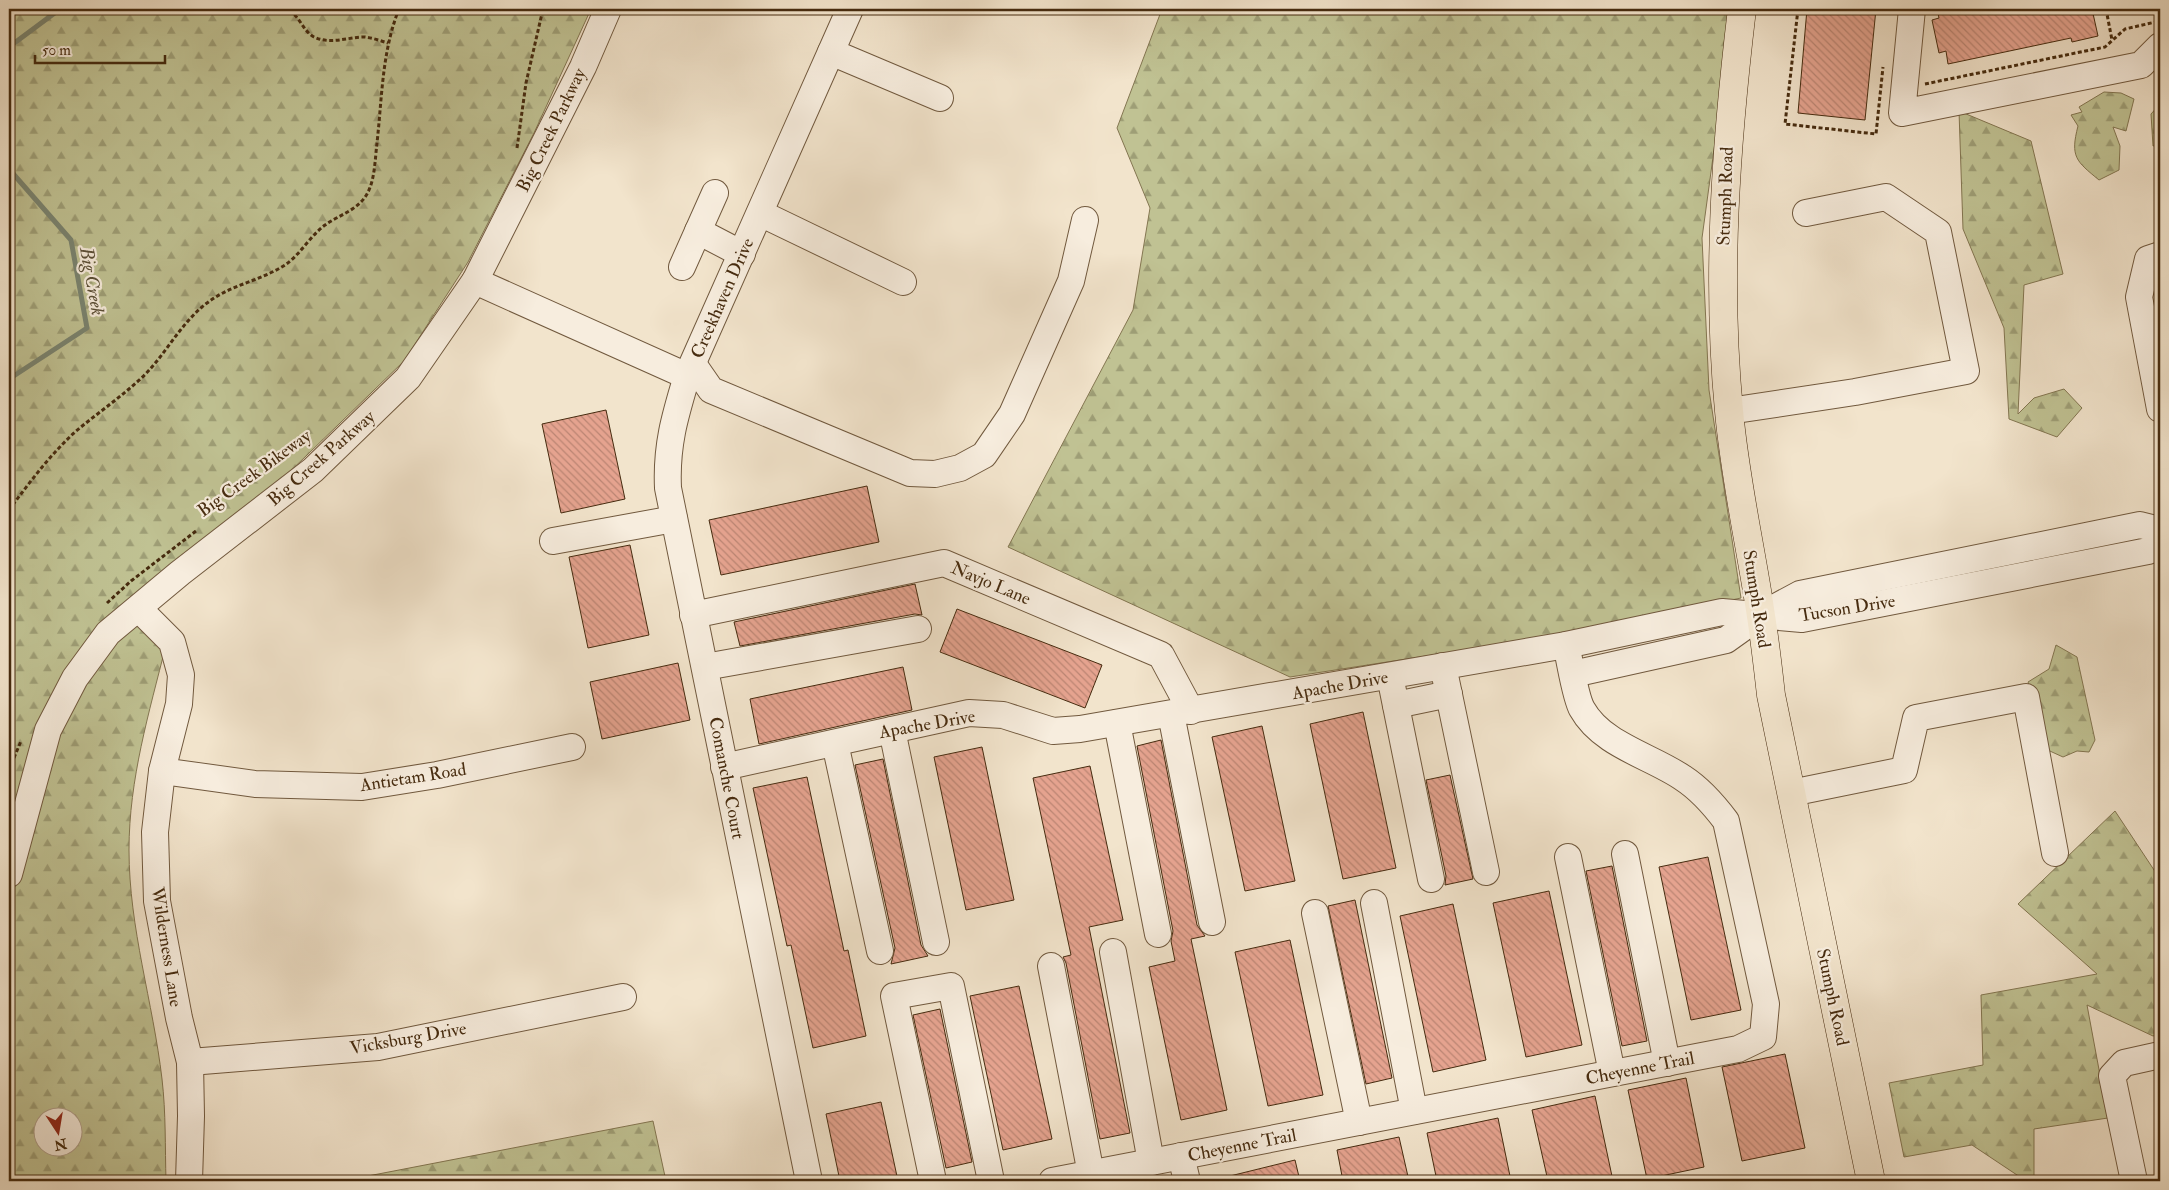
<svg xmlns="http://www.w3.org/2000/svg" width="2169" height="1190" font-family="'IM FELL Double Pica',serif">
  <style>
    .forest { fill: url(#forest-firs); stroke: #837651; fill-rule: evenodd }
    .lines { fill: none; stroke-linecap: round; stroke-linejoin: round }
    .stream { stroke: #7a8470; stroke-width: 5 }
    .building { fill: url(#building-back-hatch); stroke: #462b0f }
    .minor-casing { stroke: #71593e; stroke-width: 28 }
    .major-casing { stroke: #462b0f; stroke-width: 29 }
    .path { stroke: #462b0f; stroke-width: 3; stroke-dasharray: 4 2.5; stroke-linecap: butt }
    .minor { stroke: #f7edde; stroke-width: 26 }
    .major { stroke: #f2e4cc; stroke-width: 28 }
    .labels { text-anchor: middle; stroke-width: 4.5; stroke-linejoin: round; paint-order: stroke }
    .street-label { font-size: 18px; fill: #462b0f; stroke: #f7edde }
    .water-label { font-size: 19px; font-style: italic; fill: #5c5038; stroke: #f7edde }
  </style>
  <defs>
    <pattern id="forest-firs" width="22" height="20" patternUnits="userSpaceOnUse" patternTransform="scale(1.25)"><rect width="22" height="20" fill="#c0c293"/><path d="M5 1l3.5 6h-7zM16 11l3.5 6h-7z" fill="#9e9e76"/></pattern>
    <pattern id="building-back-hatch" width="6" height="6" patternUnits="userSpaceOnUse" patternTransform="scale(1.25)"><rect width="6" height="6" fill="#e5a38f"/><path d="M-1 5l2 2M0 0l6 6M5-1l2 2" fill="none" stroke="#bb8573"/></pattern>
  </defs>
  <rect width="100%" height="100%" fill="#f2e4cc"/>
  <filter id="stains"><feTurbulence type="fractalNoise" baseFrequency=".004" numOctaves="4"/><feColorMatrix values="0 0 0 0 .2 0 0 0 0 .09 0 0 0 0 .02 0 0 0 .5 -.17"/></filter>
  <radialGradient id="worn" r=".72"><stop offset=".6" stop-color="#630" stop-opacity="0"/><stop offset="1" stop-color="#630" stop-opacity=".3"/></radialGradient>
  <g class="forest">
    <path d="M 9,9 L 591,9 L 534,133 L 468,262 L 404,361 L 275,486 L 139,591 L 166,645 C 149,713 129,779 129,850 C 129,928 153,1002 162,1079 C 166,1113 165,1147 166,1181 L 9,1181 ZM 42,1118 L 72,1118 L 72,1148 L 42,1148 Z"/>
    <path d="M 1162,9 L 1732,9 L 1730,32 L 1702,238 L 1709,390 L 1741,598 L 1568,634 L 1290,677 L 1008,547 L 1133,310 L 1150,208 L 1117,128 Z"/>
    <path d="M 2104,92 L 2121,93 L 2134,99 L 2126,131 L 2113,127 L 2120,146 L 2119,170 L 2099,180 C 2076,161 2070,157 2078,126 L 2071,115 L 2082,112 L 2079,107 Z"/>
    <path d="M 2160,104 L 2160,144 L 2153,146 L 2151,114 Z"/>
    <path d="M 1959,111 L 2031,141 L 2063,274 L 2024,285 L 2018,414 L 2034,398 L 2064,389 L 2082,408 L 2057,437 L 2009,419 L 2004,328 L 1963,229 Z"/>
    <path d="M 2056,645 L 2077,657 L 2095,740 L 2089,752 L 2077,751 L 2063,757 L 2041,747 L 2039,711 L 2028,682 L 2049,669 Z"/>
    <path d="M 2115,811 L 2160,879 L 2160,1034 L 2153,1036 L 2087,1005 L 2108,1118 L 2034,1129 L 2034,1181 L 2026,1181 L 1972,1145 L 1904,1157 L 1889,1083 L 1983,1065 L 1981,995 L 2097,974 L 2018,904 Z"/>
    <path d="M 653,1121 L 666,1181 L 342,1181 Z"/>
  </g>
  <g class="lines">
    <g class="stream">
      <path d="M 9,47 L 60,9"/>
      <path d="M 9,169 L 71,240 L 87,328 L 9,379"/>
    </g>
  </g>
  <g class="building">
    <path d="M 1807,9 L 1876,9 L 1865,120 L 1798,113 Z"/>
    <path d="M 1937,9 L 2092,9 L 2098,36 L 2072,42 L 2071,38 L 1948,64 L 1946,51 L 1939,53 L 1932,20 L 1939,18 Z"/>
    <path d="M 606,410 L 625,499 L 561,513 L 542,424 Z"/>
    <path d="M 867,486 L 879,542 L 721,575 L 709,520 Z"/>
    <path d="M 630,545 L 649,635 L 588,648 L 569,557 Z"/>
    <path d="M 915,584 L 922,615 L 915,614 L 740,646 L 734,622 Z"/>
    <path d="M 957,609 L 1102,665 L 1085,708 L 940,652 Z"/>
    <path d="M 678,663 L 690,720 L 602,739 L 590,682 Z"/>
    <path d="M 903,667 L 912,710 L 759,744 L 750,699 Z"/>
    <path d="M 1363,712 L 1396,868 L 1343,879 L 1310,724 Z"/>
    <path d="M 1262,726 L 1295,881 L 1245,891 L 1212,737 Z"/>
    <path d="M 1161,740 L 1197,925 L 1205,936 L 1191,939 L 1227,1110 L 1181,1120 L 1149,967 L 1175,961 L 1171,941 L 1173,931 L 1137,746 Z"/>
    <path d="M 982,747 L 1014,900 L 966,910 L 934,757 Z"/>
    <path d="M 883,759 L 921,945 L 928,956 L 891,964 L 895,948 L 855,765 Z"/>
    <path d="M 1090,766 L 1123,920 L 1089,927 L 1130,1133 L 1100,1139 L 1066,963 L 1063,957 L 1071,955 L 1033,778 Z"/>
    <path d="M 1450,775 L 1473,879 L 1445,885 L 1446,876 L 1426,780 Z"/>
    <path d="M 807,777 L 844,951 L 848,950 L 866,1036 L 813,1048 L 791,945 L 787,946 L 753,788 Z"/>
    <path d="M 1708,857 L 1741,1010 L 1691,1020 L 1659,867 Z"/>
    <path d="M 1612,866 L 1647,1041 L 1622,1046 L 1586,871 Z"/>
    <path d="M 1549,891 L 1582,1045 L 1526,1057 L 1493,903 Z"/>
    <path d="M 1355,900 L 1392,1078 L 1366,1084 L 1328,906 Z"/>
    <path d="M 1453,904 L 1486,1060 L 1433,1072 L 1400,916 Z"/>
    <path d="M 1290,940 L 1323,1095 L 1268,1106 L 1235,952 Z"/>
    <path d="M 1019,986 L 1052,1139 L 1003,1150 L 970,996 Z"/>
    <path d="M 940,1009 L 972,1162 L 946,1168 L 913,1015 Z"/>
    <path d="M 1785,1054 L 1805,1148 L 1742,1161 L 1722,1067 Z"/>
    <path d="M 1686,1078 L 1704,1167 L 1647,1179 L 1628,1090 Z"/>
    <path d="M 1595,1096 L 1613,1181 L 1548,1181 L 1532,1110 Z"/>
    <path d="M 881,1102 L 898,1181 L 840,1181 L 826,1114 Z"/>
    <path d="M 1498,1118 L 1511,1181 L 1437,1181 L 1427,1133 Z"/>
    <path d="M 1399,1137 L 1409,1181 L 1343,1181 L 1337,1150 Z"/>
    <path d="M 1295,1160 L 1300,1181 L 1231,1181 L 1230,1176 Z"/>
  </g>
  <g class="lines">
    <g class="minor-casing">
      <g id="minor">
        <path d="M 1912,9 L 1902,113 L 2141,65 L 2160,46"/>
        <path d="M 831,52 L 940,98"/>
        <path d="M 760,213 L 903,282"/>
        <path d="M 698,231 L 742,254"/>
        <path d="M 2160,255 L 2148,259 L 2139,297 L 2160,409"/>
        <path d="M 682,267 L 715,193"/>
        <path d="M 475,281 L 687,376"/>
        <path d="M 693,364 L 711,390 L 910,473 L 935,474 L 960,468 L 984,455 L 1012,414 L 1071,281 L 1085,220"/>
        <path d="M 1729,411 L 1855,392 L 1966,371 L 1938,232 L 1886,197 L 1806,213"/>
        <path d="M 553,541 L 674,519"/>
        <path d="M 139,609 L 172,642 L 181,675 L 179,704 L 162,771 L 155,832 L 157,901 L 179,1018 L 190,1062 L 191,1116 L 189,1181"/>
        <path d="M 693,615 L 944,563 L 1161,655 L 1191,711"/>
        <path d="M 1443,666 L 1486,872"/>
        <path d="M 705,667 L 918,629"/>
        <path d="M 1573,674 L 1726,640 L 1761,615 L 1800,594 L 2140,525 L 2160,530"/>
        <path d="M 1390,676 L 1431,879"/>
        <path d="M 1396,705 L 1449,694"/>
        <path d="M 1171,714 L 1212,922"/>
        <path d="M 1117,723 L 1158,934"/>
        <path d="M 892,730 L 936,942"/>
        <path d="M 835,743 L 880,951"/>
        <path d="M 724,767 L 969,713 L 1003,715 L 1053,731 L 1080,729 L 1566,645 L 1722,612 L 1802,619 L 2148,551 L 2160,546"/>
        <path d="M 162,771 L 255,784 L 362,787 L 437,775 L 572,747"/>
        <path d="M 1791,793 L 1904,770 L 1916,718 L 2026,697 L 2055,853"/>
        <path d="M 1625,854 L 1667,1063"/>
        <path d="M 1568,857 L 1612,1073"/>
        <path d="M 9,874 L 48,730 L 75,678 L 108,633 L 180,573 L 313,470 L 408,378 L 475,281 L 583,67 L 608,9"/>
        <path d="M 1374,903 L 1414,1111"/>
        <path d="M 1315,913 L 1359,1122"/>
        <path d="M 1113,952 L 1151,1162"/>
        <path d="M 1051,966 L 1091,1174"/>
        <path d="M 190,1062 L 378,1047 L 623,997"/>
        <path d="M 1181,1156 L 1187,1181"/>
        <path d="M 809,1181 L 668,488 C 666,445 675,416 687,376 L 850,9"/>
        <path d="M 933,1181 L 894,996 L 951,986 L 991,1181"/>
        <path d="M 1052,1181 L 1738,1049 L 1763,1037 L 1766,1004 L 1726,821 C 1714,805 1700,789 1683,778 C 1651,756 1602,745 1582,709 C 1575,697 1570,660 1566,645"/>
        <path d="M 2134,1181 L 2112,1076 L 2124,1063 L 2160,1055"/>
      </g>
    </g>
    <g class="major-casing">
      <path id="major" d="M 1742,9 C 1726,143 1716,276 1729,411 C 1735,480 1751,548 1761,616 C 1765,642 1768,668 1771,695 L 1871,1181"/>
    </g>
    <g class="path">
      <path d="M 283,9 C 299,11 301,30 314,37 C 331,45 347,37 365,37 C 373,38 381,41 388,43"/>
      <path d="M 1798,9 L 1785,124 L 1876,134 L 1883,67"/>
      <path d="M 2106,9 L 2112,40"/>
      <path d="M 1925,84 L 2105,47 L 2125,29 L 2160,21"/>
      <path d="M 517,148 L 526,83 L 543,9"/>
      <path d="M 9,510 C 29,483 50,455 75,432 C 95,415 117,400 137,382 C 164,359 178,325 207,303 C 230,285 260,281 285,265 C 300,255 310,236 325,225 C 339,215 358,210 367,194 C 375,180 375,159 377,143 C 382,98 382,51 399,9"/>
      <path d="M 107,603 L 131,581 L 196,531"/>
      <path d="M 9,770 L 21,741"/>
    </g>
    <use href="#minor" class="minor"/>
    <use href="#major" class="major"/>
  </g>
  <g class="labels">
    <g class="street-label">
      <text transform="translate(551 130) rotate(-64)" y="6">Big Creek Parkway</text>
      <text transform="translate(1725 196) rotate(-88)" y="6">Stumph Road</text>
      <text transform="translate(722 298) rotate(-66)" y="6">Creekhaven Drive</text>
      <text transform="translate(321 458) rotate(-41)" y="6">Big Creek Parkway</text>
      <text transform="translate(254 473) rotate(-36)" y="6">Big Creek Bikeway</text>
      <text transform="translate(991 583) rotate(23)" y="6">Navjo Lane</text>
      <text transform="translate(1757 599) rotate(81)" y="6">Stumph Road</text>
      <text transform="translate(1847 608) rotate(-9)" y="6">Tucson Drive</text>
      <text transform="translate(1340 685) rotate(-10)" y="6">Apache Drive</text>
      <text transform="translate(927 724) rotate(-10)" y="6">Apache Drive</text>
      <text transform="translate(413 777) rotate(-9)" y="6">Antietam Road</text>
      <text transform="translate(727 778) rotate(79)" y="6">Comanche Court</text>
      <text transform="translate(167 947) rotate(81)" y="6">Wilderness Lane</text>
      <text transform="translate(1833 997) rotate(78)" y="6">Stumph Road</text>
      <text transform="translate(408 1038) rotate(-10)" y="6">Vicksburg Drive</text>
      <text transform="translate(1640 1068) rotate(-11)" y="6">Cheyenne Trail</text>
      <text transform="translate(1242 1145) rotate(-11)" y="6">Cheyenne Trail</text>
    </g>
    <g class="water-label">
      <text transform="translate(93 281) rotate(80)" y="7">Big Creek</text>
    </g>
  </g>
  <rect width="2169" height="1190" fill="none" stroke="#f2e4cc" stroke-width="30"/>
  <rect x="10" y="10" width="2149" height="1170" fill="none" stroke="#462b0f" stroke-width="2.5"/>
  <rect x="15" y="15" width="2139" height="1160" fill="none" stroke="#462b0f"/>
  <g transform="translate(58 1132) rotate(168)"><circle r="24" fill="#f7edde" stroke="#b09f8b"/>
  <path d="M0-4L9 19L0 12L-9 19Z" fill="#8f2418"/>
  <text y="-8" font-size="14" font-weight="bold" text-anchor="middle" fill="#462b0f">N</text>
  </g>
  <path d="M35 55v8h130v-8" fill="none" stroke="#462b0f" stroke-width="2.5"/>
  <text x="42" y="55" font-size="15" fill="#462b0f" stroke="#f7edde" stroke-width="4" paint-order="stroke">50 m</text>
  <rect width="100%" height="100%" filter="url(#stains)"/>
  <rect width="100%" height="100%" fill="url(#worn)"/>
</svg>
